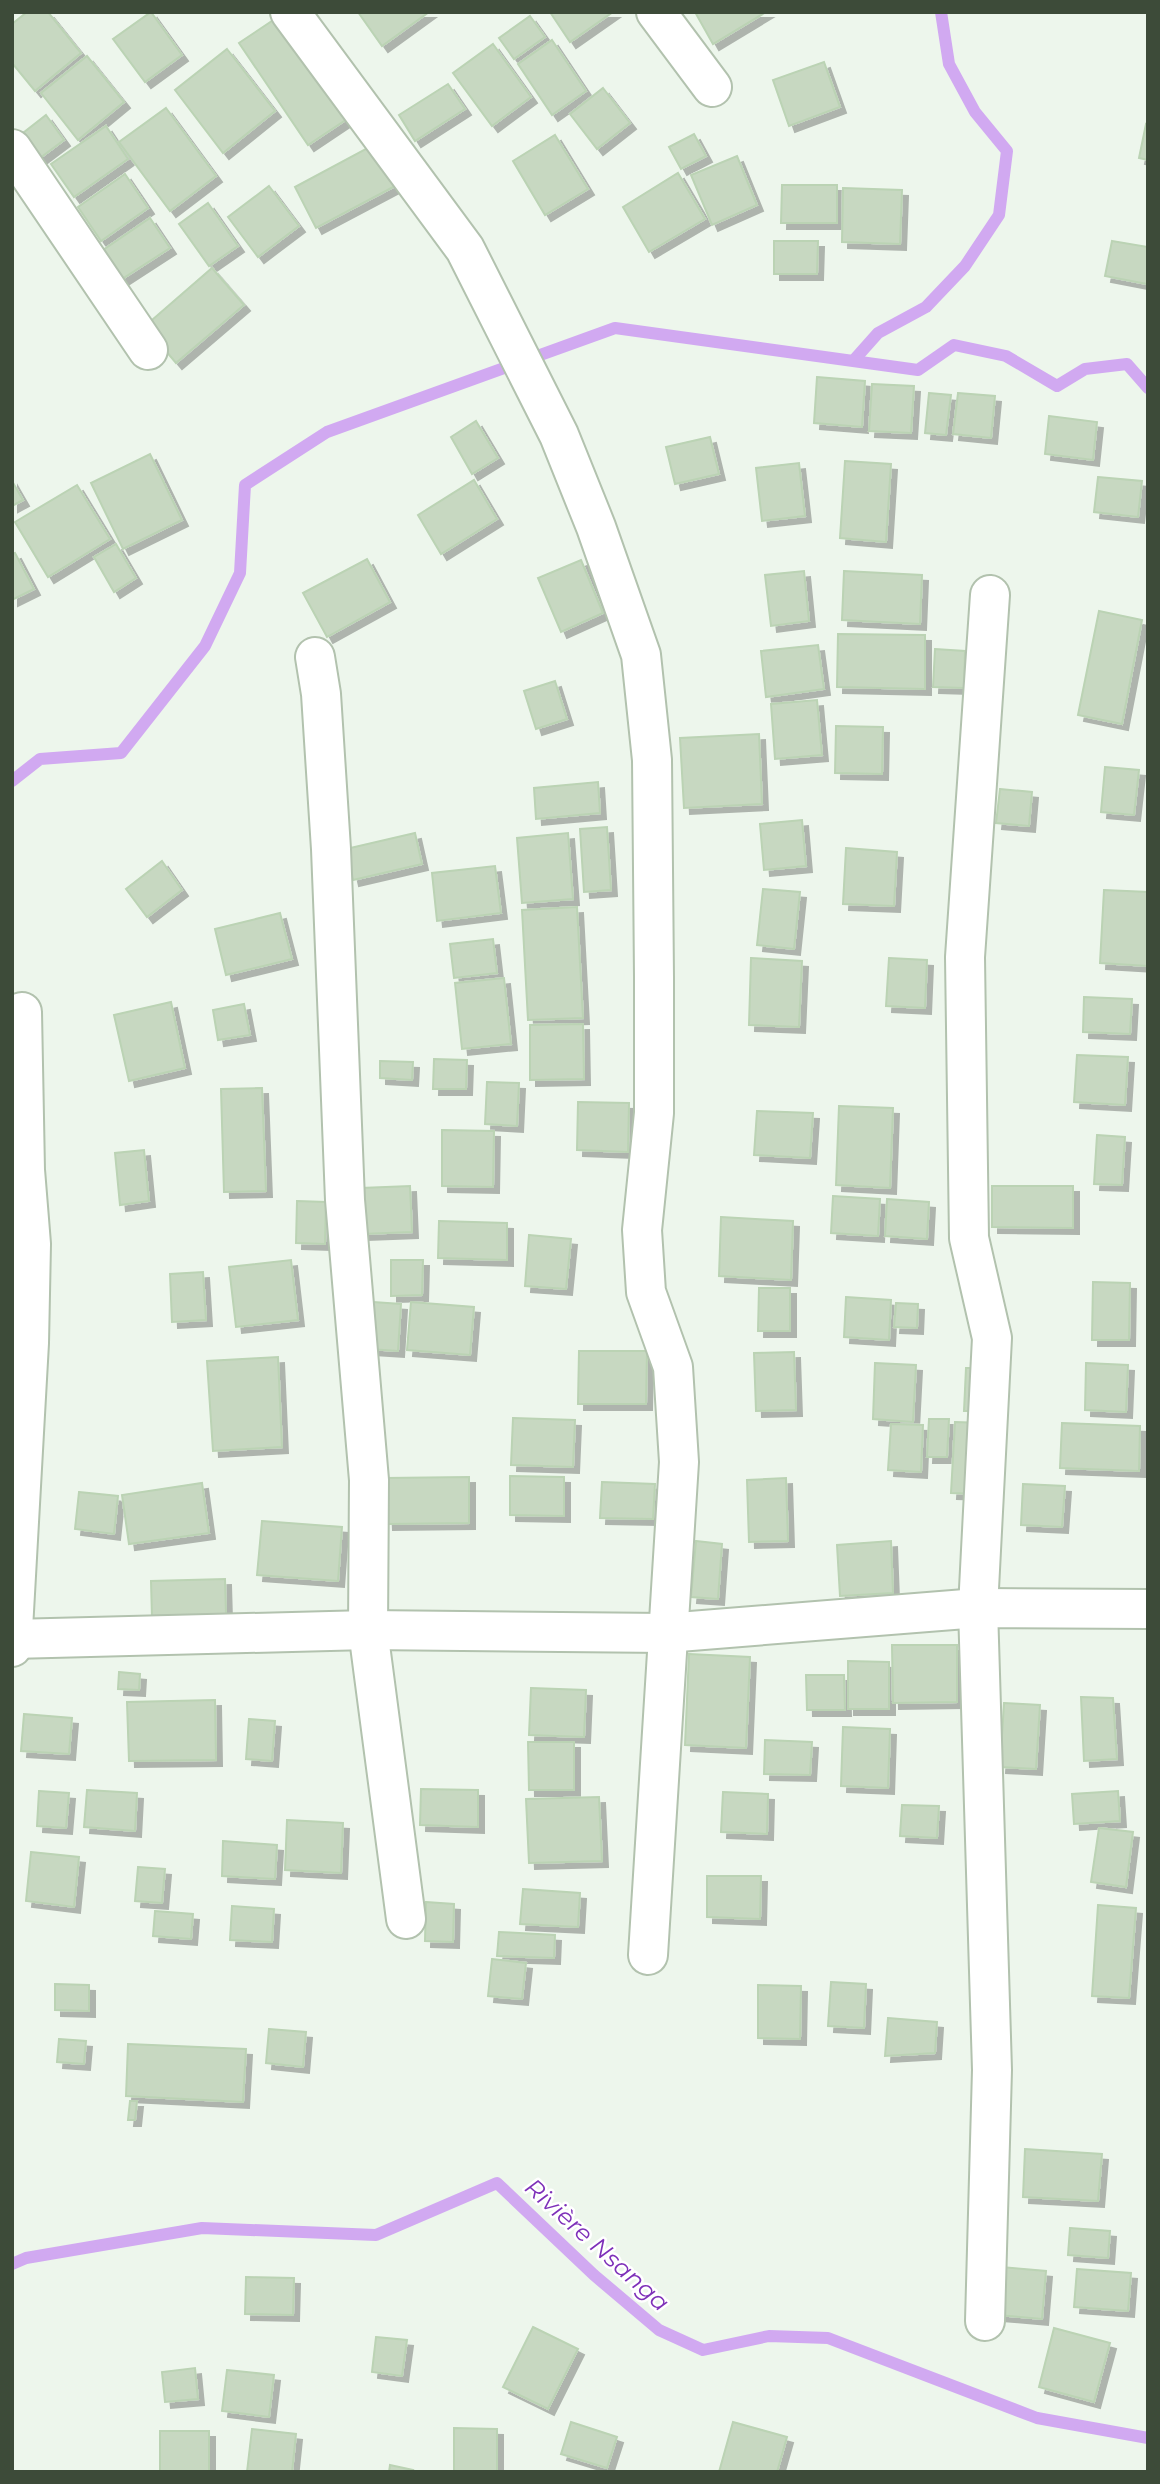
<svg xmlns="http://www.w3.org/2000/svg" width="1160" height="2484" font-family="Montserrat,sans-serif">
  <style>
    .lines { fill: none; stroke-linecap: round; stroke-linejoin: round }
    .stream { stroke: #d1a9f1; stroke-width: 12 }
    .building { fill: #c7d8c1; stroke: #bbd3b4; stroke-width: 2; filter: url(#shadow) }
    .minor-casing { stroke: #b2c2ae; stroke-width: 42 }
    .minor { stroke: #fff; stroke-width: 38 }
    .labels { text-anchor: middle; stroke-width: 5; stroke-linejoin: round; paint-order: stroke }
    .water-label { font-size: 24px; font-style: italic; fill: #7e30b9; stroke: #fff }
  </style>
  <defs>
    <filter id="shadow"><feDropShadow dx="6" dy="6" stdDeviation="0" flood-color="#0004"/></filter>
  </defs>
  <rect width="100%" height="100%" fill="#edf6ec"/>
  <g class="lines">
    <g class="stream">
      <path d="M 854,360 L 878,333 L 926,307 L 965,266 L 999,215 L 1007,151 L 975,112 L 949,64 L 941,12"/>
      <path d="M 12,781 L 40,759 L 121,753 L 205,646 L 240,573 L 245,485 L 327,432 L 615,328 L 918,370 L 954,345 L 1006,356 L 1057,386 L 1085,369 L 1127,364 L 1148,388"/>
      <path d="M 12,2264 L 26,2258 L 202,2228 L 376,2235 L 497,2183 L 594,2275 L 659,2330 L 703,2350 L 769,2336 L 828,2338 L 1037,2418 L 1148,2438"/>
    </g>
  </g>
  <g class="building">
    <path d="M 27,12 L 48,12 L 81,53 L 35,91 L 12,63 L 12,24 Z"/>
    <path d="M 151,12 L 182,55 L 145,82 L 113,39 Z"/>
    <path d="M 358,12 L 429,12 L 382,46 Z"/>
    <path d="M 550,12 L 613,12 L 570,42 Z"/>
    <path d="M 695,12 L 766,12 L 713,44 Z"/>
    <path d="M 281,15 L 350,117 L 308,145 L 239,43 Z"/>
    <path d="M 530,16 L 545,37 L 514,59 L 499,38 Z"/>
    <path d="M 552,40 L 586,91 L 552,115 L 518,64 Z"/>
    <path d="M 493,44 L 531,97 L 492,126 L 453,73 Z"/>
    <path d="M 227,49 L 275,111 L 223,153 L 175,90 Z"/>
    <path d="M 87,56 L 124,102 L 78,140 L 41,93 Z"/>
    <path d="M 824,62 L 840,107 L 789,126 L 773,80 Z"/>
    <path d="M 448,84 L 465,109 L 415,141 L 399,115 Z"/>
    <path d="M 603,88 L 630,123 L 597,149 L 570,114 Z"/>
    <path d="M 166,108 L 216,176 L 170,211 L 119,142 Z"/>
    <path d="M 46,115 L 64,140 L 32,164 L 14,140 Z"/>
    <path d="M 1146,124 L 1148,125 L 1148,160 L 1139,158 Z"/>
    <path d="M 106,126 L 128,159 L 74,197 L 51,164 Z"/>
    <path d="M 694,134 L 706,156 L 681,169 L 669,147 Z"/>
    <path d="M 555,135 L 588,189 L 545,215 L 513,161 Z"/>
    <path d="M 375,144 L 397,185 L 316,228 L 295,187 Z"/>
    <path d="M 737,156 L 757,205 L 712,225 L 691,175 Z"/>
    <path d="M 678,173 L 705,219 L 649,252 L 623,207 Z"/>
    <path d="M 125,174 L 148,208 L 101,241 L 78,207 Z"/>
    <path d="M 782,185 L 837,185 L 837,223 L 781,223 Z"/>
    <path d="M 269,186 L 299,226 L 258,257 L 228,217 Z"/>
    <path d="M 843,188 L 902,190 L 900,244 L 842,242 Z"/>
    <path d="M 208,203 L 238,246 L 209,266 L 179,224 Z"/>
    <path d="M 150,218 L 170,248 L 122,279 L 103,250 Z"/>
    <path d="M 774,241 L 818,241 L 817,274 L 774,274 Z"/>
    <path d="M 1112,241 L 1148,247 L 1147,284 L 1105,276 Z"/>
    <path d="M 212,268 L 244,305 L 176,363 L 145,326 Z"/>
    <path d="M 817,377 L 865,381 L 862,427 L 814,423 Z"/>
    <path d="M 872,384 L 914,386 L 911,433 L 869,431 Z"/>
    <path d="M 929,393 L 951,395 L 946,435 L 925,433 Z"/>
    <path d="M 958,393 L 995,396 L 991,438 L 953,434 Z"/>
    <path d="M 1049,416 L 1097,422 L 1093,460 L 1045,454 Z"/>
    <path d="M 476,421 L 498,458 L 472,474 L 451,437 Z"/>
    <path d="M 710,437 L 719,474 L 675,484 L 666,447 Z"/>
    <path d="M 150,454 L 182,520 L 123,549 L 91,483 Z"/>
    <path d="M 845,461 L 891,464 L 886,542 L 840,538 Z"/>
    <path d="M 799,463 L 805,516 L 762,521 L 756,468 Z"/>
    <path d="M 1098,477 L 1142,481 L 1138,517 L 1094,512 Z"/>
    <path d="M 474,480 L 497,519 L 441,554 L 418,515 Z"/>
    <path d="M 12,481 L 23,500 L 12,506 Z"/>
    <path d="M 77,485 L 110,539 L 48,577 L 15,522 Z"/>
    <path d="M 116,544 L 136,578 L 114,592 L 94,557 Z"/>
    <path d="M 15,553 L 34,589 L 12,600 L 12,554 Z"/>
    <path d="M 367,559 L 390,602 L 327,637 L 303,593 Z"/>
    <path d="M 581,560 L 603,613 L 561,632 L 538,578 Z"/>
    <path d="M 804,571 L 809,621 L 771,626 L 765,575 Z"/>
    <path d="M 844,571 L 922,575 L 920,624 L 842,620 Z"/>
    <path d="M 1099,611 L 1142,620 L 1122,724 L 1078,715 Z"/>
    <path d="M 838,634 L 925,635 L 925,689 L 837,687 Z"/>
    <path d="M 818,645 L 824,689 L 766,697 L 761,651 Z"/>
    <path d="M 935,649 L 965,651 L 964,688 L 933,687 Z"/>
    <path d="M 555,681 L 567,719 L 536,729 L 524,691 Z"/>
    <path d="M 817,700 L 822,755 L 775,759 L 771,704 Z"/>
    <path d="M 836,726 L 883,727 L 882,774 L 835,773 Z"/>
    <path d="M 759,734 L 762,804 L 684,808 L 680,738 Z"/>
    <path d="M 1105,767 L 1139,770 L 1134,815 L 1101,812 Z"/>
    <path d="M 598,782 L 600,813 L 536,819 L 534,788 Z"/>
    <path d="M 1000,789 L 1032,792 L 1029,826 L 996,823 Z"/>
    <path d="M 802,820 L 806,866 L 764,870 L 760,824 Z"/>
    <path d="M 607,827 L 611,890 L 584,892 L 580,829 Z"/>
    <path d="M 415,833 L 422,864 L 353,880 L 346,849 Z"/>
    <path d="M 568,833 L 573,899 L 522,903 L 517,838 Z"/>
    <path d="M 846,848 L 897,852 L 894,906 L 843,904 Z"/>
    <path d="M 162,861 L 182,890 L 147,917 L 126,889 Z"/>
    <path d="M 495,866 L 501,913 L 437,921 L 432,873 Z"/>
    <path d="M 763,889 L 800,892 L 794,949 L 757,945 Z"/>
    <path d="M 1104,890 L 1148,892 L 1148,966 L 1100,963 Z"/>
    <path d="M 577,907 L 583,1018 L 528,1020 L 522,910 Z"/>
    <path d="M 280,913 L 292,959 L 226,975 L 215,929 Z"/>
    <path d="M 493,939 L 497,973 L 454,978 L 450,944 Z"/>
    <path d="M 751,958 L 802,961 L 799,1027 L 749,1025 Z"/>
    <path d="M 889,958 L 927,960 L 925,1008 L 886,1006 Z"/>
    <path d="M 504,978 L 511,1044 L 462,1049 L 455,983 Z"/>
    <path d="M 1084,997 L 1132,999 L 1130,1034 L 1083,1032 Z"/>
    <path d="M 171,1002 L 185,1068 L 129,1081 L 114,1015 Z"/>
    <path d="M 244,1004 L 250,1035 L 218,1040 L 213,1010 Z"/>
    <path d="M 583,1024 L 584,1079 L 530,1080 L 530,1025 Z"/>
    <path d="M 1077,1055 L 1128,1057 L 1125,1105 L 1074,1102 Z"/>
    <path d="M 434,1059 L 467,1060 L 466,1089 L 433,1089 Z"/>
    <path d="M 380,1061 L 413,1062 L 412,1080 L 380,1078 Z"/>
    <path d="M 487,1082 L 519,1083 L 517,1126 L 485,1124 Z"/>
    <path d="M 262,1088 L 266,1191 L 224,1192 L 221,1089 Z"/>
    <path d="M 578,1102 L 629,1103 L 628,1152 L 577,1150 Z"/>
    <path d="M 839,1106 L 893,1108 L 890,1188 L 836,1185 Z"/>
    <path d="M 757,1111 L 813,1113 L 810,1158 L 754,1155 Z"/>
    <path d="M 442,1130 L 494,1131 L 493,1187 L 442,1186 Z"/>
    <path d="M 1097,1135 L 1125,1137 L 1122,1185 L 1094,1184 Z"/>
    <path d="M 144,1150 L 149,1201 L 120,1205 L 115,1153 Z"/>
    <path d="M 410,1186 L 412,1232 L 362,1234 L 361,1188 Z"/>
    <path d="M 992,1186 L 1073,1186 L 1073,1228 L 992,1227 Z"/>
    <path d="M 833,1196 L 880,1199 L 878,1236 L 831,1233 Z"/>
    <path d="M 887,1199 L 929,1202 L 927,1239 L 885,1236 Z"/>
    <path d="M 297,1201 L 326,1202 L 325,1244 L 296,1243 Z"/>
    <path d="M 721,1217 L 793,1221 L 791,1280 L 719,1276 Z"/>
    <path d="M 439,1221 L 507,1223 L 507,1260 L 438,1258 Z"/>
    <path d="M 529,1235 L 571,1239 L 566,1289 L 525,1286 Z"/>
    <path d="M 291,1260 L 298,1320 L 236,1327 L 229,1267 Z"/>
    <path d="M 391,1260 L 423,1260 L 422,1295 L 391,1296 Z"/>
    <path d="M 203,1272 L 206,1320 L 172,1322 L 170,1274 Z"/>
    <path d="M 1093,1282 L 1130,1283 L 1129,1340 L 1092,1340 Z"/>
    <path d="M 759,1288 L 790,1288 L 790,1331 L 758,1331 Z"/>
    <path d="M 846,1297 L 891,1300 L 889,1340 L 844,1337 Z"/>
    <path d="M 373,1302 L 401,1304 L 398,1351 L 369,1349 Z"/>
    <path d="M 411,1302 L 474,1307 L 470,1355 L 407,1350 Z"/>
    <path d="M 896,1303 L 918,1304 L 917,1328 L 894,1327 Z"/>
    <path d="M 579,1351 L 647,1351 L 646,1404 L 578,1404 Z"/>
    <path d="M 794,1352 L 796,1410 L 756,1411 L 754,1353 Z"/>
    <path d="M 278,1357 L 282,1447 L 213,1451 L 207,1361 Z"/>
    <path d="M 875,1363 L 916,1365 L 913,1422 L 873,1419 Z"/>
    <path d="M 1086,1363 L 1128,1365 L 1126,1412 L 1085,1410 Z"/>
    <path d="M 966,1368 L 986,1368 L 984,1411 L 964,1411 Z"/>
    <path d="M 513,1418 L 575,1420 L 573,1467 L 511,1465 Z"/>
    <path d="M 929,1419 L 949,1419 L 947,1457 L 927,1457 Z"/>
    <path d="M 955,1422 L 984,1423 L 981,1494 L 951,1493 Z"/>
    <path d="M 1062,1423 L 1140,1426 L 1139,1471 L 1060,1468 Z"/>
    <path d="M 891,1424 L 923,1425 L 921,1472 L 888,1470 Z"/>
    <path d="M 510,1476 L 564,1477 L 564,1516 L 510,1515 Z"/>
    <path d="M 469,1477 L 469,1523 L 387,1524 L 385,1478 Z"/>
    <path d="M 786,1478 L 788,1541 L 749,1542 L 747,1480 Z"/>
    <path d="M 602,1482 L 655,1484 L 653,1519 L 600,1518 Z"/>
    <path d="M 202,1483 L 209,1533 L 129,1544 L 122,1495 Z"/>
    <path d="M 1023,1484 L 1065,1486 L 1062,1527 L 1021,1525 Z"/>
    <path d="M 79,1492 L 118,1496 L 114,1534 L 75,1529 Z"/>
    <path d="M 262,1521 L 342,1527 L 338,1581 L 257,1575 Z"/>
    <path d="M 696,1541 L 722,1544 L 718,1599 L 691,1597 Z"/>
    <path d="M 891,1541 L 893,1593 L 840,1596 L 837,1545 Z"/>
    <path d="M 225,1579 L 226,1614 L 152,1617 L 151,1581 Z"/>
    <path d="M 892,1645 L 957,1645 L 957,1702 L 893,1703 Z"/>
    <path d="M 689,1654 L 750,1657 L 746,1748 L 685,1745 Z"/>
    <path d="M 848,1661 L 889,1662 L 889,1709 L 848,1709 Z"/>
    <path d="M 119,1672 L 140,1674 L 139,1690 L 118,1689 Z"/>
    <path d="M 806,1675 L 844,1675 L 845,1710 L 807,1710 Z"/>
    <path d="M 531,1688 L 586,1690 L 584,1737 L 529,1735 Z"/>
    <path d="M 1081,1697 L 1113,1698 L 1117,1759 L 1084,1761 Z"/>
    <path d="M 215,1700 L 216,1760 L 129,1761 L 127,1702 Z"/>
    <path d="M 1004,1703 L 1040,1705 L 1036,1769 L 1000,1767 Z"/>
    <path d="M 24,1714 L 72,1718 L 69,1754 L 21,1751 Z"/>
    <path d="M 249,1719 L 275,1721 L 272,1761 L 246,1759 Z"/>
    <path d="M 843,1727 L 890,1729 L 888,1788 L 841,1786 Z"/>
    <path d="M 765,1740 L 812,1742 L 810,1775 L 764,1774 Z"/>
    <path d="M 528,1742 L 574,1742 L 574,1790 L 529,1790 Z"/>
    <path d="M 421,1789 L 478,1790 L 478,1827 L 420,1825 Z"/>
    <path d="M 87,1790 L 137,1793 L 135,1831 L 84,1827 Z"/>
    <path d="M 39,1791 L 69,1793 L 66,1828 L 37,1826 Z"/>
    <path d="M 1118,1791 L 1120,1821 L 1074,1824 L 1072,1794 Z"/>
    <path d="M 723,1792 L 768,1794 L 767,1834 L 721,1832 Z"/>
    <path d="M 599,1797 L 602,1861 L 529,1863 L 526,1799 Z"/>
    <path d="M 902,1805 L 939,1806 L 937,1838 L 900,1836 Z"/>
    <path d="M 287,1820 L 343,1823 L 341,1873 L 285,1870 Z"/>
    <path d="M 1099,1828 L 1133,1832 L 1126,1887 L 1091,1882 Z"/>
    <path d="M 223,1841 L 277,1845 L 275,1879 L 222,1876 Z"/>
    <path d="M 31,1852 L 79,1857 L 74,1907 L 26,1901 Z"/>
    <path d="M 138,1867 L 165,1869 L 162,1903 L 135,1901 Z"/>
    <path d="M 707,1876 L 761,1876 L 760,1919 L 707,1917 Z"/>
    <path d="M 523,1889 L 580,1893 L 578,1927 L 520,1924 Z"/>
    <path d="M 426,1902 L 454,1904 L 453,1942 L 425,1941 Z"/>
    <path d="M 1098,1905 L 1136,1908 L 1129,1998 L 1092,1996 Z"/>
    <path d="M 232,1906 L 274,1909 L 272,1942 L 230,1940 Z"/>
    <path d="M 155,1911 L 193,1914 L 191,1939 L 153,1936 Z"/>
    <path d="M 499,1932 L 555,1935 L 554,1958 L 497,1956 Z"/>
    <path d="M 492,1959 L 526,1963 L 522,1999 L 488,1996 Z"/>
    <path d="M 831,1982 L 866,1984 L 864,2028 L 828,2026 Z"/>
    <path d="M 55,1984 L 89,1985 L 89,2011 L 55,2010 Z"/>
    <path d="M 758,1985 L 801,1986 L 800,2039 L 758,2038 Z"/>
    <path d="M 888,2018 L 937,2022 L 935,2053 L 885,2056 Z"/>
    <path d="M 269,2029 L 306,2032 L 303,2067 L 266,2063 Z"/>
    <path d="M 59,2039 L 86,2041 L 84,2064 L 57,2062 Z"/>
    <path d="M 128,2044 L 246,2049 L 243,2102 L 126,2096 Z"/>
    <path d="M 130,2101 L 137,2101 L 135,2120 L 128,2120 Z"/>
    <path d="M 1025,2149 L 1102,2154 L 1098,2201 L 1023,2197 Z"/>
    <path d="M 1070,2228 L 1110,2231 L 1108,2258 L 1068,2255 Z"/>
    <path d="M 1001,2267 L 1046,2271 L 1042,2319 L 997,2315 Z"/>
    <path d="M 1077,2269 L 1131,2273 L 1128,2311 L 1074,2307 Z"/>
    <path d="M 246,2277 L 294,2278 L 293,2315 L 245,2314 Z"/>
    <path d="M 533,2327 L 578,2349 L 548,2409 L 503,2387 Z"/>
    <path d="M 1054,2328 L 1110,2343 L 1094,2402 L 1039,2387 Z"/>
    <path d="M 376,2337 L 407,2340 L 402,2376 L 372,2372 Z"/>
    <path d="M 195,2368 L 198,2399 L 165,2402 L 162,2372 Z"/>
    <path d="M 227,2370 L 274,2375 L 269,2417 L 222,2411 Z"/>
    <path d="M 571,2422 L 617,2437 L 607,2468 L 561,2454 Z"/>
    <path d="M 733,2422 L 787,2437 L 777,2472 L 719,2472 Z"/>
    <path d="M 454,2428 L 497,2429 L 497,2472 L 454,2472 Z"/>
    <path d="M 252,2429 L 296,2434 L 292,2472 L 247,2472 Z"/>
    <rect x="160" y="2431" width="49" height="41"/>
    <path d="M 390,2465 L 413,2470 L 412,2472 L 389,2472 Z"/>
  </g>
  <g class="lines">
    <g class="minor-casing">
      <g id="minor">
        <path d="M 290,12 L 465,249 L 559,435 L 596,527 L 641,655 L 652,760 L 654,977 L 654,1113 L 642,1230 L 646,1292 L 673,1367 L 679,1462 L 648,1955"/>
        <path d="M 656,12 L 712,87"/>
        <path d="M 12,149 L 148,350"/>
        <path d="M 315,657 L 321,694 L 331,849 L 345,1200 L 369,1480 L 368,1630 L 406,1919"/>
        <path d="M 12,1639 L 368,1630 L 666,1633 L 978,1608 L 1148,1609"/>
        <path d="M 12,1647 L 29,1343 L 31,1244 L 25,1170 L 22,1012"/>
        <path d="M 985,2321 L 992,2070 L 978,1608 L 992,1338 L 969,1238 L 965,957 L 990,595"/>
      </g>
    </g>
    <use href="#minor" class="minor"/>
  </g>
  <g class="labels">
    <g class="water-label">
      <text transform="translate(597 2245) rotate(42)" y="8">Rivière Nsanga</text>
    </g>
  </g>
  <rect width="1160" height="2484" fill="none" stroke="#3d4b39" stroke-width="28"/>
</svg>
